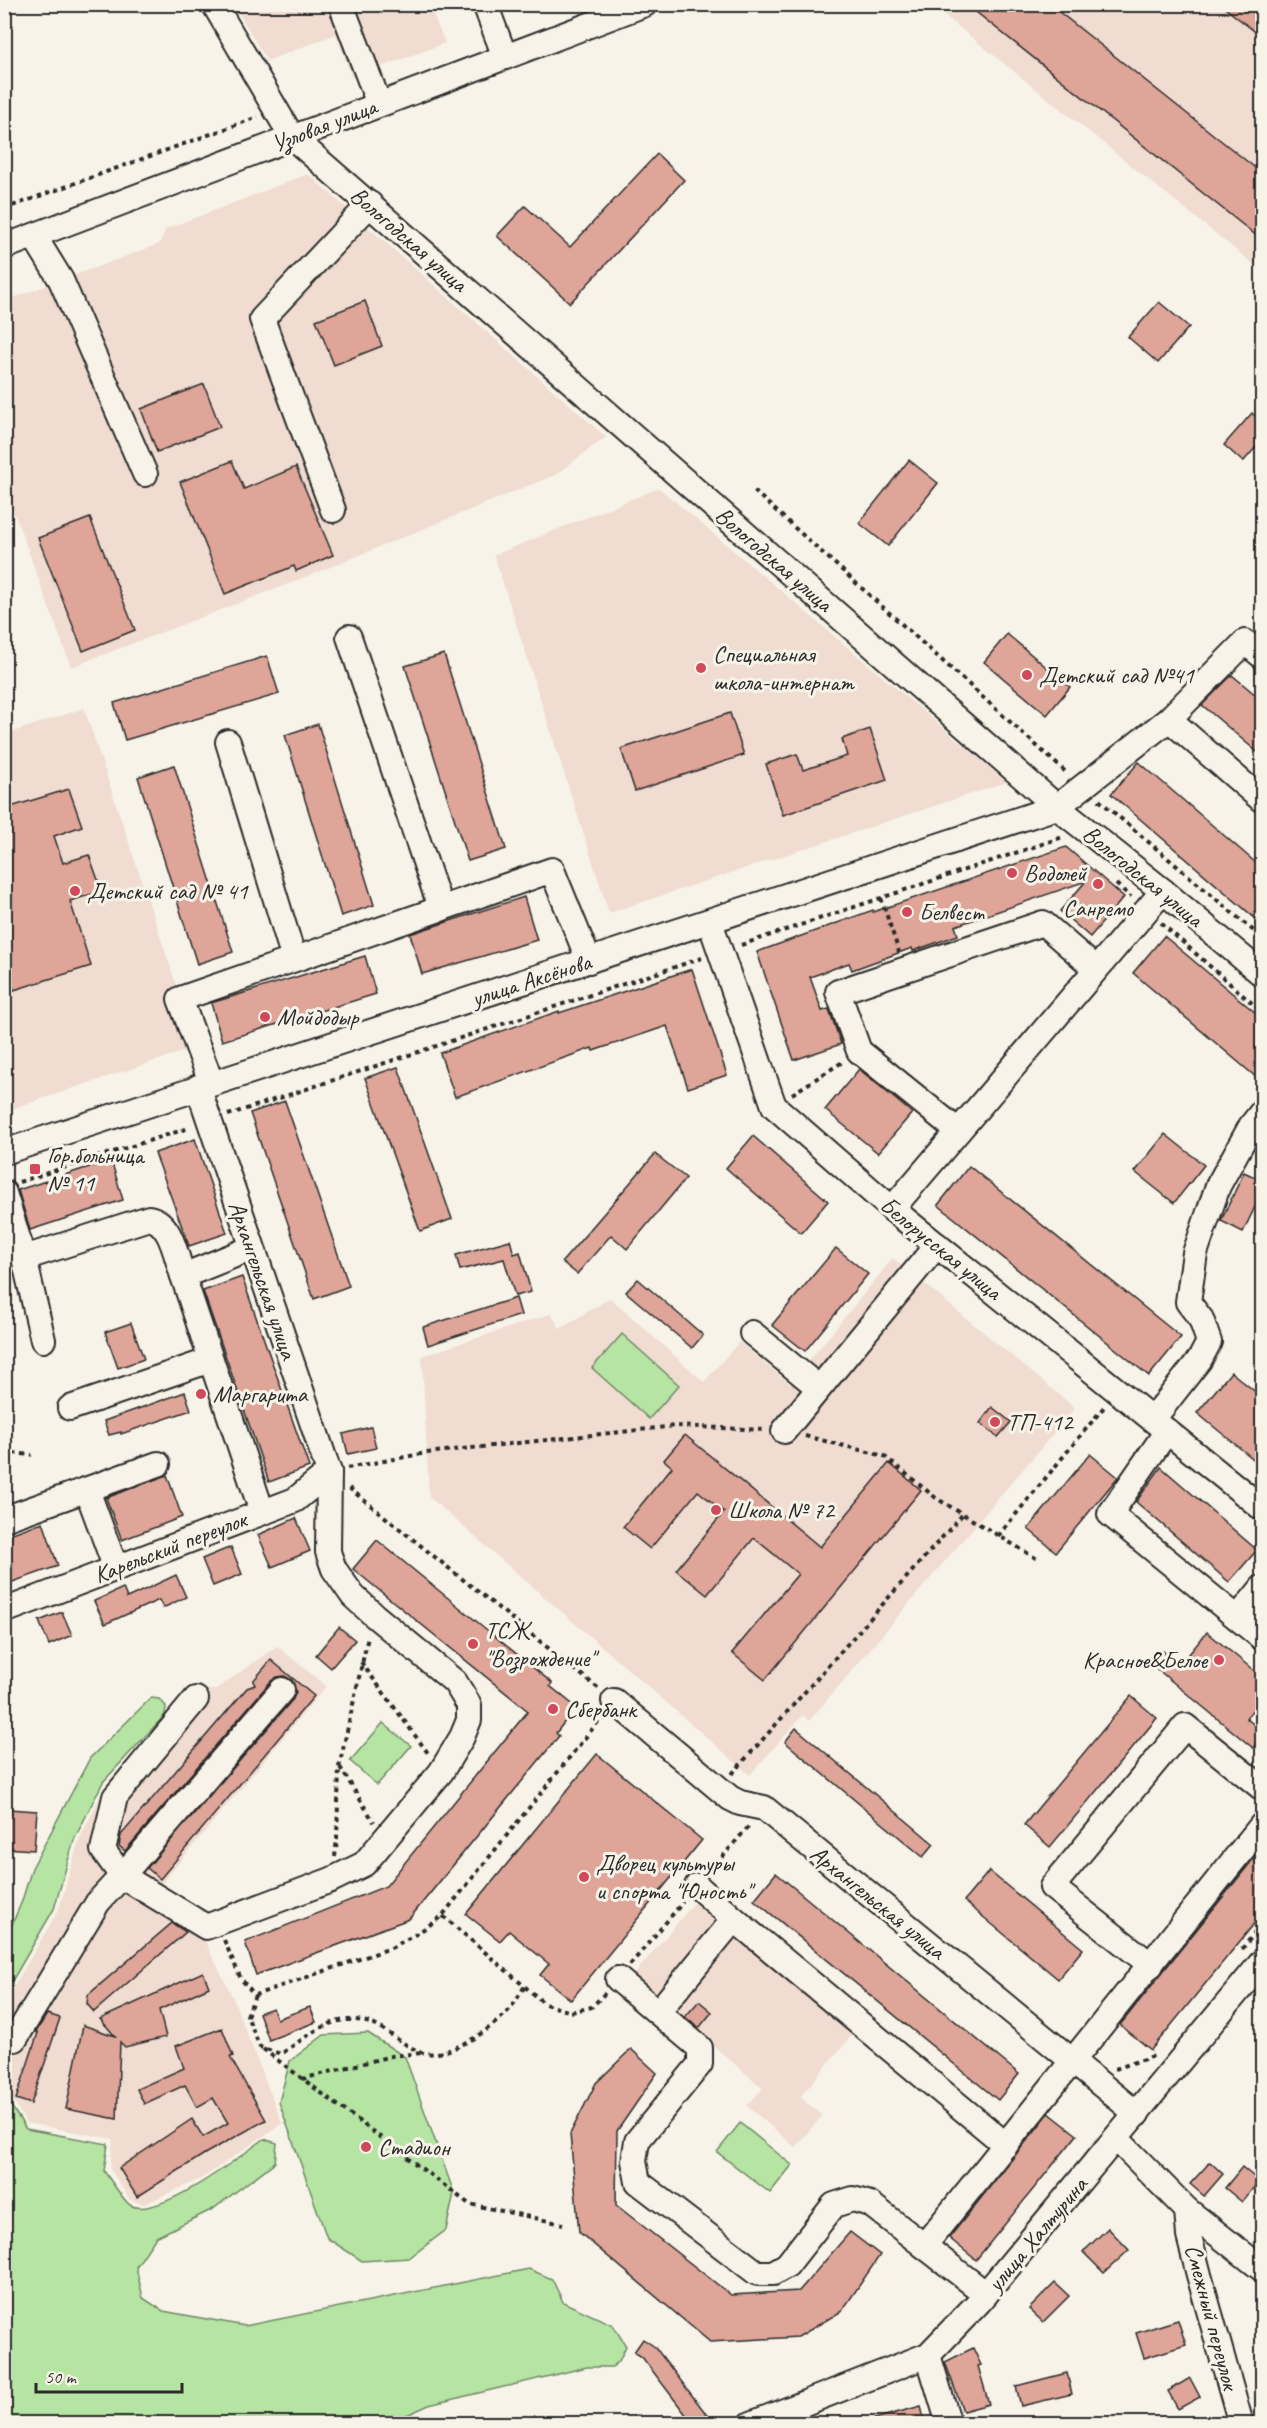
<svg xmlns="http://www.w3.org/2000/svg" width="1267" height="2428" font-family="Caveat,sans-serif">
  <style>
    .built { fill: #f0dcd0 }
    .green { fill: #b5e4a3; stroke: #708867; stroke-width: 1.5 }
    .building { fill: #dea598; stroke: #2b2b2b; stroke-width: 1.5 }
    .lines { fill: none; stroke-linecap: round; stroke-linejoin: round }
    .minor-casing { stroke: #2b2b2b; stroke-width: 28 }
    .path { stroke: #2b2b2b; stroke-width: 4; stroke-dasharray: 4.5 4.5; stroke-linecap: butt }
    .minor { stroke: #f7f3e8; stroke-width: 24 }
    .poi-dot { fill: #d1495b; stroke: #f7f3e8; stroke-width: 2 }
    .labels { text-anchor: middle; stroke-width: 6; stroke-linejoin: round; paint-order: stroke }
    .street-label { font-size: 24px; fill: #2b2b2b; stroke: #f7f3e8 }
    .poi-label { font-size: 24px; fill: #2b2b2b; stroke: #f7f3e8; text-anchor: start }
  </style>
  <rect width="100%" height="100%" fill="#f7f3e8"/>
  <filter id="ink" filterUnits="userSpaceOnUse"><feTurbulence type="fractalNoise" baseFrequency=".0167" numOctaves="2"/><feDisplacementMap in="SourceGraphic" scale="12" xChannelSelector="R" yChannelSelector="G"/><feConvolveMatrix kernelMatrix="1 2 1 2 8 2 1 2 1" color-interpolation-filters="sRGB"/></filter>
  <g filter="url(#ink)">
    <g class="built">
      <path d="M 234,5 L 429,5 L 445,43 L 352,78 L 336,34 L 267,61 Z"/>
      <path d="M 932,5 L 1262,5 L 1262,271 L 934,7 Z"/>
      <path d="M 308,174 L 606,437 L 555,475 L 291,583 L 71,667 L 5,488 L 5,301 L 159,244 L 166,229 Z"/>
      <path d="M 659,488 L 1007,782 L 609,913 L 494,555 Z"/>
      <path d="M 84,708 L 197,1047 L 5,1111 L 4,735 Z"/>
      <path d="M 893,1258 L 1075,1408 L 809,1721 L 803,1715 L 750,1775 L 429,1497 L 422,1356 L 551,1314 L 560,1329 L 610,1298 L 704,1382 L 739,1342 L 790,1384 Z"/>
      <path d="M 277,1646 L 326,1686 L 162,1883 L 200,1931 L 232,1996 L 282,2123 L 201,2179 L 144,2204 L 130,2200 L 110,2169 L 113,2139 L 26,2123 L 5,2086 L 5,2002 L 59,1909 L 79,1840 L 106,1785 L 192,1691 L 215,1690 Z"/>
      <path d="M 700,1896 L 857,2029 L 800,2097 L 822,2116 L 795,2147 L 747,2106 L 763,2088 L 632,1977 Z"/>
    </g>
    <g class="green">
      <path d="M 622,1334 L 679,1385 L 649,1419 L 592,1368 Z"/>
      <path d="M 151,1698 L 159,1699 L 166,1706 L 165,1715 L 103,1782 L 74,1840 L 54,1909 L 5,1993 L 5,1941 L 22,1901 L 32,1868 L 90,1758 Z"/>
      <path d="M 383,1723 L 411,1746 L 377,1785 L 350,1761 Z"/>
      <path d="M 368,2033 L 405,2057 L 454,2193 L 446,2230 L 409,2258 L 362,2261 L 327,2238 L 279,2102 L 290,2061 L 324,2035 Z"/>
      <path d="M 4,2095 L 26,2129 L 108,2144 L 104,2171 C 110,2179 123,2200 130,2205 C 157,2221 242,2155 264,2139 L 277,2143 L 275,2162 L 213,2209 L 156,2237 L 136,2267 L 143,2298 L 163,2311 L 245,2326 L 529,2269 L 552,2279 L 563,2302 L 613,2325 L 626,2346 L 619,2361 L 612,2367 L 587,2367 L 429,2405 L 389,2423 L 5,2423 Z"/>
      <path d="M 740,2123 L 792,2165 L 770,2193 L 717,2152 Z"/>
    </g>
    <g class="building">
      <path d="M 966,4 L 1049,4 L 1263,174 L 1263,241 Z"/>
      <path d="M 1220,4 L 1263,4 L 1263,38 Z"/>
      <path d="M 657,154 L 684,180 L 570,303 L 497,236 L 525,206 L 570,247 Z"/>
      <path d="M 365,301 L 382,346 L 334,365 L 316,320 Z"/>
      <path d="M 1159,302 L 1189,327 L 1158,363 L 1128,337 Z"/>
      <path d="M 204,384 L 220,427 L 157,452 L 141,409 Z"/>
      <path d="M 1252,413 L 1263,423 L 1263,439 L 1243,462 L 1224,445 Z"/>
      <path d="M 909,460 L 938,483 L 888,546 L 859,523 Z"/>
      <path d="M 232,461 L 244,489 L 296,467 L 333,555 L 296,571 L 294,566 L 225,594 L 180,482 Z"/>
      <path d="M 90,518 L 135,630 L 83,651 L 38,538 Z"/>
      <path d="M 1007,634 L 1070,687 L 1047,715 L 984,662 Z"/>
      <path d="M 444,654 L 506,849 L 468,861 L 405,666 Z"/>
      <path d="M 267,656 L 279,694 L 125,740 L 114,703 Z"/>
      <path d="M 1232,675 L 1263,701 L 1263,757 L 1202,705 Z"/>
      <path d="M 730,713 L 744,755 L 635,791 L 621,749 Z"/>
      <path d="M 318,724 L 374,905 L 341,916 L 285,735 Z"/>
      <path d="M 870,729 L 887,780 L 783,815 L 766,764 L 797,754 L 803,770 L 847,756 L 842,739 Z"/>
      <path d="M 1139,762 L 1263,869 L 1263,925 L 1111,794 Z"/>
      <path d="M 174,765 L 233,952 L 197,964 L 138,777 Z"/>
      <path d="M 69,789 L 82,826 L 54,836 L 63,863 L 89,855 L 102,891 L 70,901 L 91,966 L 14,990 L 4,962 L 4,809 Z"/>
      <path d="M 1066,847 L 1124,897 L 1090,937 L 1060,911 L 1086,881 L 955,926 L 958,935 L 913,951 L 912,948 L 852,970 L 849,963 L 810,977 L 822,1011 L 829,1009 L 841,1044 L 794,1060 L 757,952 L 873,910 L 873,912 Z"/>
      <path d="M 524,897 L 537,940 L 422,974 L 410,934 Z"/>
      <path d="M 1164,936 L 1263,1019 L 1263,1083 L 1133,973 Z"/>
      <path d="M 365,956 L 376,994 L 222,1041 L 211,1003 Z"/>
      <path d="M 692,969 L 727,1075 L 688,1088 L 667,1026 L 593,1051 L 592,1048 L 455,1097 L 440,1053 L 559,1011 L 559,1013 Z"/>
      <path d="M 398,1067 L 452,1219 L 420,1231 L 365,1078 Z"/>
      <path d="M 859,1069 L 912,1113 L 878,1153 L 825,1110 Z"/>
      <path d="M 285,1101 L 349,1286 L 314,1299 L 250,1113 Z"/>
      <path d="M 1165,1134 L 1204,1165 L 1174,1203 L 1135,1172 Z"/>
      <path d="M 753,1136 L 828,1201 L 801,1233 L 726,1168 Z"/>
      <path d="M 195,1139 L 227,1233 L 189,1246 L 155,1153 Z"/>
      <path d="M 655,1154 L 686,1178 L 627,1249 L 611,1235 L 577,1274 L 562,1262 Z"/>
      <path d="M 111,1160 L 123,1200 L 30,1230 L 18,1190 Z"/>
      <path d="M 969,1166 L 1181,1337 L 1149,1376 L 938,1205 Z"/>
      <path d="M 1244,1172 L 1263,1181 L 1263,1190 L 1243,1232 L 1221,1221 Z"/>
      <path d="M 510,1240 L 514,1254 L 520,1252 L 531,1292 L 515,1296 L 504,1259 L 460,1270 L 456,1255 Z"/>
      <path d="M 836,1248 L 868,1274 L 805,1351 L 772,1325 Z"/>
      <path d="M 242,1277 L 309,1467 L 269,1482 L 203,1291 Z"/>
      <path d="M 638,1279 L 703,1335 L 692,1348 L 626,1292 Z"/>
      <path d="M 516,1298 L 521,1315 L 428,1345 L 423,1327 Z"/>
      <path d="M 131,1323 L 144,1359 L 118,1368 L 105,1332 Z"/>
      <path d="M 1231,1372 L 1263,1398 L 1263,1467 L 1197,1413 Z"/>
      <path d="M 185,1392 L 191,1410 L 121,1434 L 121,1432 L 109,1435 L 104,1421 Z"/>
      <path d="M 992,1407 L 1011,1422 L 998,1437 L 980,1423 Z"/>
      <path d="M 371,1427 L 376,1448 L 348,1454 L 343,1434 Z"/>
      <path d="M 685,1435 L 820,1547 L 889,1463 L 921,1490 L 765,1680 L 732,1653 L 798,1574 L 754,1538 L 707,1595 L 676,1570 L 724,1512 L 698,1491 L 650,1549 L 623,1527 L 672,1467 L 664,1460 Z"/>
      <path d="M 1090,1454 L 1118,1477 L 1056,1552 L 1028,1529 Z"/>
      <path d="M 1161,1467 L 1257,1550 L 1229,1582 L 1136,1502 Z"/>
      <path d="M 167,1475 L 182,1517 L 122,1540 L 106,1498 Z"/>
      <path d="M 296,1518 L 310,1551 L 272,1567 L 258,1535 Z"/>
      <path d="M 43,1522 L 58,1566 L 4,1585 L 4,1536 Z"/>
      <path d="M 377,1540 L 552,1683 L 550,1686 L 576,1707 L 556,1733 L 559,1736 L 409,1919 L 256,1975 L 245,1942 L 386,1886 L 528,1711 L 353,1569 Z"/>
      <path d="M 231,1547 L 242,1574 L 213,1586 L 202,1559 Z"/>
      <path d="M 176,1575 L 186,1597 L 163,1608 L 159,1600 L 105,1624 L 94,1601 L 123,1588 L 127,1598 Z"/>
      <path d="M 62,1612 L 72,1635 L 49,1645 L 39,1621 Z"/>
      <path d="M 339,1627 L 355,1640 L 331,1668 L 316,1655 Z"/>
      <path d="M 1207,1632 L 1263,1678 L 1263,1698 L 1246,1718 L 1263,1732 L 1263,1736 L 1253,1748 L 1152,1665 L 1163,1651 L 1180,1665 Z"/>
      <path d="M 271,1660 L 314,1696 L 160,1879 L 147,1868 L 293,1699 L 296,1692 L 292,1680 L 284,1676 L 277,1677 L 271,1681 L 125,1851 L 119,1846 L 121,1835 L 247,1688 L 255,1685 L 253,1681 Z"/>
      <path d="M 1131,1696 L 1157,1718 L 1050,1847 L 1024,1825 Z"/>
      <path d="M 796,1728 L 934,1844 L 923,1857 L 785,1742 Z"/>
      <path d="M 597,1754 L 702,1840 L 571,2000 L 540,1975 L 549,1964 L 509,1931 L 500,1941 L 466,1914 Z"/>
      <path d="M 8,1809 L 37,1811 L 34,1850 L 5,1848 Z"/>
      <path d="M 1263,1847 L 1263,1913 L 1151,2050 L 1120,2025 Z"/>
      <path d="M 989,1871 L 1083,1949 L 1058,1979 L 964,1901 Z"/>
      <path d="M 776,1873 L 1019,2074 L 998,2100 L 754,1900 Z"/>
      <path d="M 172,1923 L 186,1932 L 94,2012 L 87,2004 L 88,1995 Z"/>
      <path d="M 203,1972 L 209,1987 L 159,2010 L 166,2037 L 125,2047 L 120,2042 L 117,2119 L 66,2109 L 83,2025 L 115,2036 L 100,2019 Z"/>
      <path d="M 699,2001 L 712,2012 L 699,2028 L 685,2017 Z"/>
      <path d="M 310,2007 L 316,2022 L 269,2040 L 259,2013 L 273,2008 L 277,2019 Z"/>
      <path d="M 47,2014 L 60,2018 L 31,2104 L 16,2099 L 38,2033 L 36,2032 Z"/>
      <path d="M 222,2028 L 233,2056 L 230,2057 L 266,2120 L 206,2153 L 137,2197 L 119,2168 L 192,2119 L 203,2137 L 228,2123 L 213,2098 L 197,2107 L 185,2085 L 144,2104 L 137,2089 L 184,2068 L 176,2046 Z"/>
      <path d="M 631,2049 L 657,2073 L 617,2131 L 616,2205 L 731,2295 L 799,2291 L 850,2232 L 880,2255 L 842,2311 L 798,2337 L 710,2342 L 579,2232 L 570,2134 L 596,2083 Z"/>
      <path d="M 1049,2113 L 1077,2135 L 976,2260 L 949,2238 Z"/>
      <path d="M 1210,2162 L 1223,2174 L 1204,2196 L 1190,2184 Z"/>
      <path d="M 1242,2167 L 1259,2181 L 1242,2202 L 1225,2188 Z"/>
      <path d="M 1108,2228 L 1129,2250 L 1104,2273 L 1083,2252 Z"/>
      <path d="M 1055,2283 L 1069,2296 L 1043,2322 L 1029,2309 Z"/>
      <path d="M 1178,2320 L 1186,2345 L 1144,2358 L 1136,2333 Z"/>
      <path d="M 643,2339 L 655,2347 L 714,2424 L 693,2424 L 642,2357 L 634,2352 Z"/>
      <path d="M 973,2348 L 981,2365 L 978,2366 L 989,2404 L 963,2411 L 945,2362 Z"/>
      <path d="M 1067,2373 L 1072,2394 L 1021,2406 L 1016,2386 Z"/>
      <path d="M 1190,2378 L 1200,2397 L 1178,2409 L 1168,2391 Z"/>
      <path d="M 921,2406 L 925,2424 L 875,2424 L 874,2419 Z"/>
    </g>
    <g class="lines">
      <g class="minor-casing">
        <g id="minor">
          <path d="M 214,4 L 292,137 L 1057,807 L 1163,891 L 1262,974"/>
          <path d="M 341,4 L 379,104"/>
          <path d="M 485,4 L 505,57"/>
          <path d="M 34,236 L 61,280 L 145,474"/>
          <path d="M 4,247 L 645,4"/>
          <path d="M 333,510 L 262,319 L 370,204"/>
          <path d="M 349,637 L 441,909"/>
          <path d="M 1169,719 L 1245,642 L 1262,656"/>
          <path d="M 228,742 L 294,959"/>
          <path d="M 710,922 L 774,1106 L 892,1209 L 1262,1508"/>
          <path d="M 211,1082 L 180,999 L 552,870 L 589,961"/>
          <path d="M 958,1131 L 859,1051 L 838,992 L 1043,923 L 1096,969"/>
          <path d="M 4,1152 L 1057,807 L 1169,719 L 1262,800"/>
          <path d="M 4,1193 L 24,1258 L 149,1218 C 172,1222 176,1258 183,1276"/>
          <path d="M 892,1209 L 1163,891"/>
          <path d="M 252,1248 L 183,1276 L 262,1512"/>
          <path d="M 24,1258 L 43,1340"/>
          <path d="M 752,1333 L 819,1388"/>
          <path d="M 70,1408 L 211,1360"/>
          <path d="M 1153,1419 L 1200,1359 L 1209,1342 L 1201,1319 L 1188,1302 L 1195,1253 L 1218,1186 L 1251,1126 L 1262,1112"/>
          <path d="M 784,1431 L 937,1245"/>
          <path d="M 1167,1431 L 1110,1514 L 1262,1638"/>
          <path d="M 87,1490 L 116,1569"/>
          <path d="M 4,1519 L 158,1464"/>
          <path d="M 4,1611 L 295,1500 L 329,1472"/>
          <path d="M 1238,1618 L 1262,1588"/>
          <path d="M 196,1699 L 115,1797 L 103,1850 L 122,1876 L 206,1927 L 331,1880 L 364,1864 L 441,1772 L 462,1737 L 469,1720 L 469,1705 L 455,1682 L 375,1616 L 353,1596 L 334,1569 L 328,1552 L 329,1472 L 198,1087"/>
          <path d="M 614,1701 L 730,1798 L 740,1803 L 764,1808 L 1137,2114"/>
          <path d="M 734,1919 L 1006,2145"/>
          <path d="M 1151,1965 L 1052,1887 L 1185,1726 L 1262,1788"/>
          <path d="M 618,1979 L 700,2048 L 700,2064 L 637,2141 L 634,2161 L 638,2182 L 757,2273 L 773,2273 L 787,2265 L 834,2205 L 853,2199 L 870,2204 L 986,2294"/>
          <path d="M 658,2012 L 734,1919 L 697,1886"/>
          <path d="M 15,2039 L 98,1902 L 122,1876 L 282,1690"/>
          <path d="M 1117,2139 L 1187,2210 L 1262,2269"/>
          <path d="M 1187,2210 L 1189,2236 L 1199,2275 L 1241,2424"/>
          <path d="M 924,2246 L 1262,1825"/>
          <path d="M 928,2355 L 949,2424"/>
          <path d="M 751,2424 L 928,2355 L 979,2302 L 1262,1962"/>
        </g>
      </g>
      <g class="path">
        <path d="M 4,209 L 258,117"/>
        <path d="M 754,491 L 1068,774"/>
        <path d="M 1099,800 L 1262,938"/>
        <path d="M 1116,884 L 1131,897"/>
        <path d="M 881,898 L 899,952"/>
        <path d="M 1161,923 L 1262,1012"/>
        <path d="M 741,945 L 1063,837"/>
        <path d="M 792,1094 L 844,1061"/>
        <path d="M 228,1115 L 702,958"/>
        <path d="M 19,1182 L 189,1128"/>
        <path d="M 805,1436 L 884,1456 L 936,1498 L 1039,1560"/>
        <path d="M 4,1452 L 32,1455"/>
        <path d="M 347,1468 L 426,1453 L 676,1426 L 766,1430"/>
        <path d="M 349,1488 L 598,1688"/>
        <path d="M 998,1536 L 1104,1407"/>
        <path d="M 361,1662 L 428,1753"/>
        <path d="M 340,1767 L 374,1822"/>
        <path d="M 732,1774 L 962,1515"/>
        <path d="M 335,1857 L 337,1838 L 339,1767 L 368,1637"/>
        <path d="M 710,1871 L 750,1825"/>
        <path d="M 443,1916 L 545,2004 L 571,2012 L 592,2007 L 605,1993"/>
        <path d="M 224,1940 L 241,1979 L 255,1995 L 391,1948 L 418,1933 L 442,1916 L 602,1717"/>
        <path d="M 1242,1949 L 1262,1924"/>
        <path d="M 630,1965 L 683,1902"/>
        <path d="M 255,1995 L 247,2016 L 260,2047 L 281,2054 C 301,2041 322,2022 346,2020 C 381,2018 392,2041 421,2052 C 445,2061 490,2030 506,2013 C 514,2005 519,1995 525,1986"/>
        <path d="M 263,2049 L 469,2204 L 563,2224"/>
        <path d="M 1115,2069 L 1156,2055"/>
        <path d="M 302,2079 L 391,2056 L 422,2053"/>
      </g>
      <use href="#minor" class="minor"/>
    </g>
  </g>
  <g class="poi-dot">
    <circle cx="701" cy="668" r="6"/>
    <circle cx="1027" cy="675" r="6"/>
    <circle cx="1012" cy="873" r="6"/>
    <circle cx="1098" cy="884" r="6"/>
    <circle cx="75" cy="891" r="6"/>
    <circle cx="907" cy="912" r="6"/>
    <circle cx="265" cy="1017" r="6"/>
    <rect x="29" y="1163" width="12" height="12" rx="3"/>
    <circle cx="201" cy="1394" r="6"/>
    <circle cx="995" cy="1422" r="6"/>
    <circle cx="716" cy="1510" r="6"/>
    <circle cx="473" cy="1644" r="6"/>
    <circle cx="1219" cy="1660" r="6"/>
    <circle cx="553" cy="1709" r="6"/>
    <circle cx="584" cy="1877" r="6"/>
    <circle cx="366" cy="2147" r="6"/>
  </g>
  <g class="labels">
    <g class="street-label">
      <text transform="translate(324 125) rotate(-21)" y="8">Узловая улица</text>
      <text transform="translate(409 239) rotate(41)" y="8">Вологодская улица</text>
      <text transform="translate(774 559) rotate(41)" y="8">Вологодская улица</text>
      <text transform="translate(1143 876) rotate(39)" y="8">Вологодская улица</text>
      <text transform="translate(531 980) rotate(-18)" y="8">улица Аксёнова</text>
      <text transform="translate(941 1248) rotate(39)" y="8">Белорусская улица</text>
      <text transform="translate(263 1280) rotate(71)" y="8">Архангельская улица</text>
      <text transform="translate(170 1547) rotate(-21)" y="8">Карельский переулок</text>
      <text transform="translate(878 1902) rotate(39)" y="8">Архангельская улица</text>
      <text transform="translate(1037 2234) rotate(-50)" y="8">улица Халтурина</text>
      <text transform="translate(1212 2317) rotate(75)" y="8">Смежный переулок</text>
    </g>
    <g class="poi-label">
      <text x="713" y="662">Специальная<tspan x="713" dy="28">школа-интернат</tspan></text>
      <text x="1039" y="683">Детский сад №41</text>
      <text x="1024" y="881">Водолей</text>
      <text x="87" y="899">Детский сад № 41</text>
      <text x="1098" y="916" text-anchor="middle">Санремо</text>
      <text x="919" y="920">Белвест</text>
      <text x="277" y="1025">Мойдодыр</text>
      <text x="47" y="1163">Гор.больница<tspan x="47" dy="28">№ 11</tspan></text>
      <text x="213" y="1402">Маргарита</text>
      <text x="1007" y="1430">ТП-412</text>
      <text x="728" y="1518">Школа № 72</text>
      <text x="485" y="1638">ТСЖ<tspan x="485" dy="28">"Возрождение"</tspan></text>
      <text x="1207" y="1668" text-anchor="end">Красное&amp;Белое</text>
      <text x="565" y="1717">Сбербанк</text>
      <text x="596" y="1871">Дворец культуры<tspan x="596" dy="28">и спорта "Юность"</tspan></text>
      <text x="378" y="2155">Стадион</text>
    </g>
  </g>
  <rect width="1267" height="2428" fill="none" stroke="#f7f3e8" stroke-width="24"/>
  <rect x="12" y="12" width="1243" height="2404" fill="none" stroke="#2b2b2b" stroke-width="2" filter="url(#ink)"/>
  <path d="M36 2383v9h146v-9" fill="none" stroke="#2b2b2b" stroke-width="3"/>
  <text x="45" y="2383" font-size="18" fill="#2b2b2b" stroke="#f7f3e8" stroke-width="4.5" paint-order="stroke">50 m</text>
</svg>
